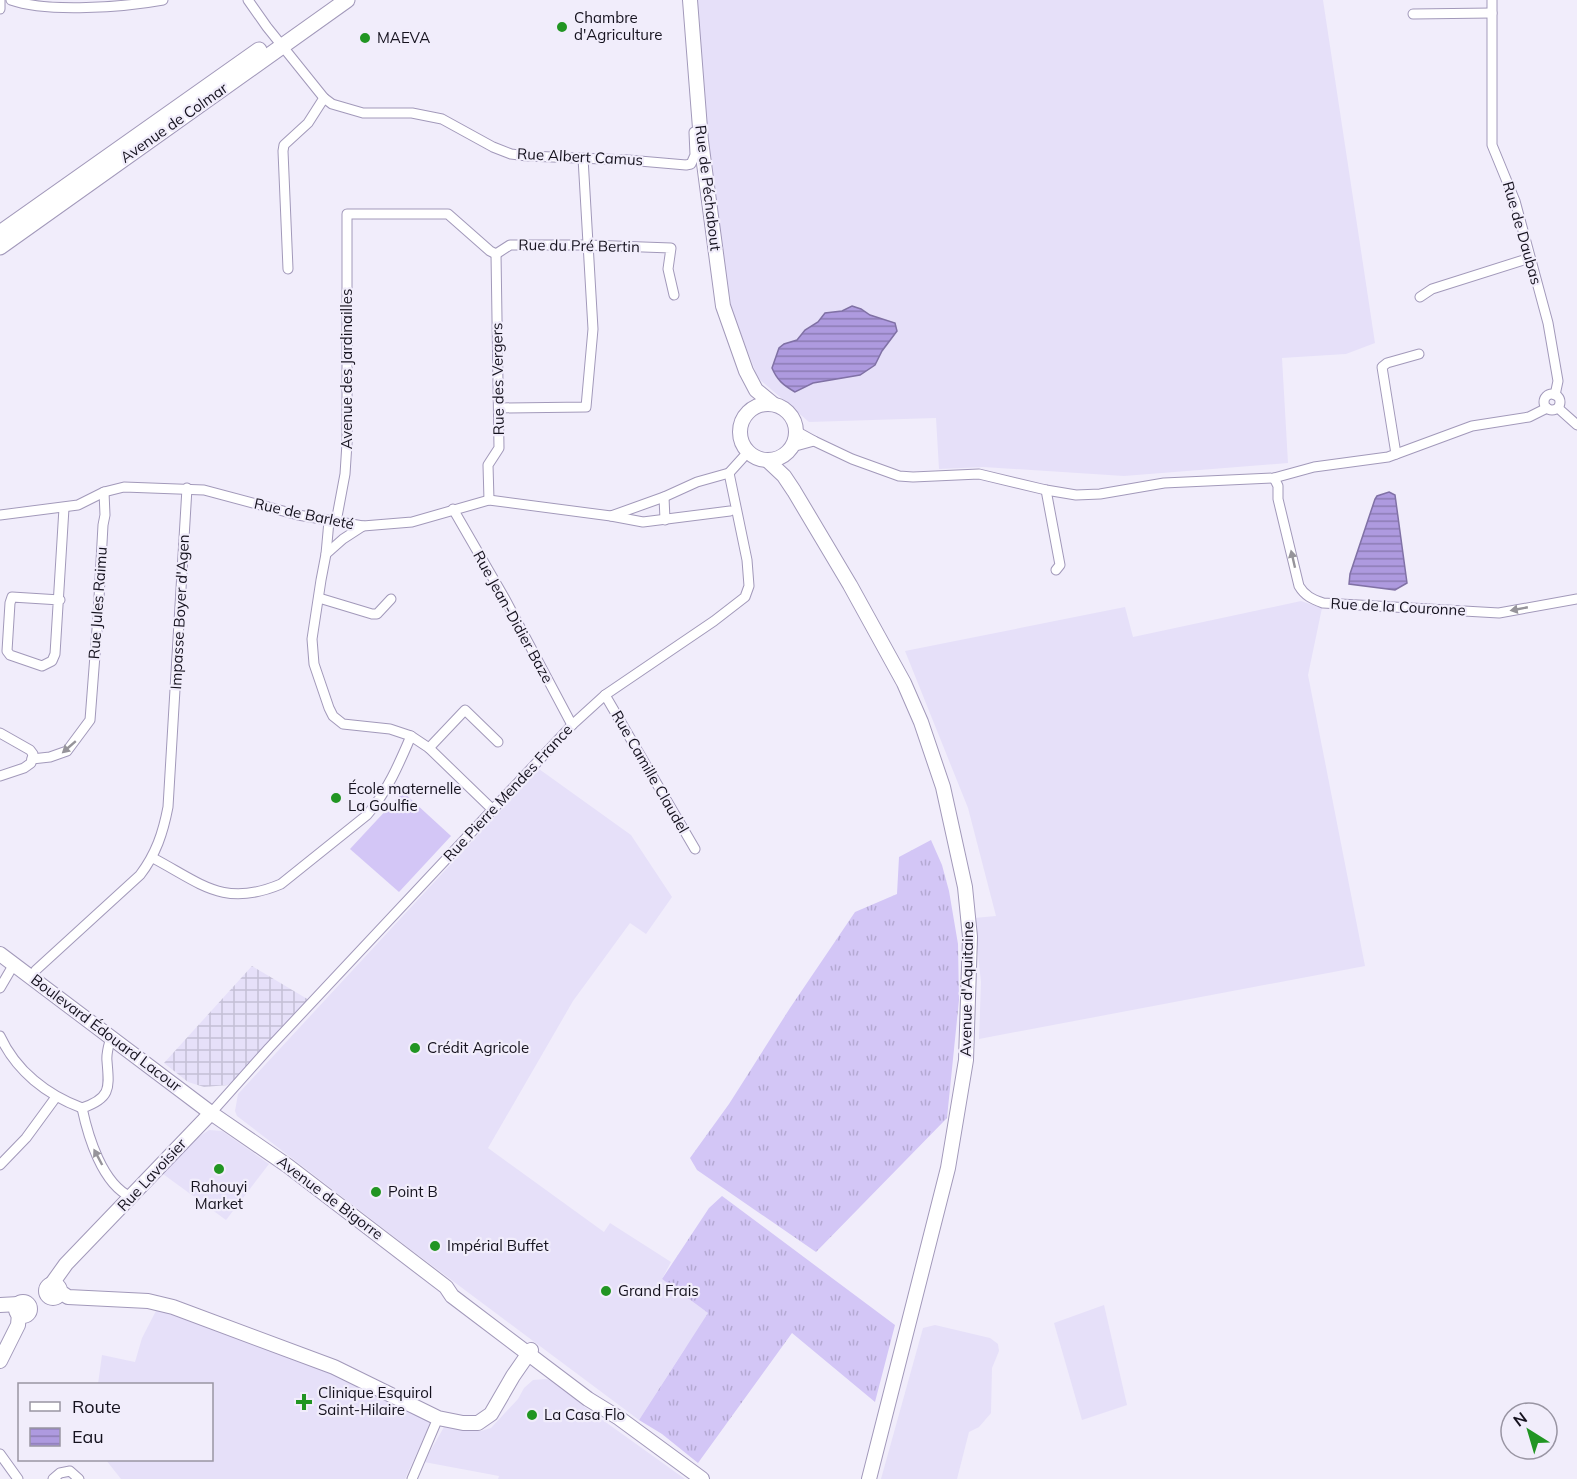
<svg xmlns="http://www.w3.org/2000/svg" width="1577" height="1479" font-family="Mulish,sans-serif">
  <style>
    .built { fill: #e6e0f9 }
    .industrial { fill: url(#industrial-grid) }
    .grass { fill: url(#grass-tufts) }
    .pitch { fill: #d3c6f6 }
    .water { fill: url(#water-rules); stroke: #8071a5; stroke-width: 1.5 }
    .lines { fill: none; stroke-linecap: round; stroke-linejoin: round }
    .street-casing { stroke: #a299ba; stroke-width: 11 }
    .secondary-casing { stroke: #a299ba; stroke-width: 16 }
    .primary-casing { stroke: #a299ba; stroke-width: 17 }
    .street { stroke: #fff; stroke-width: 9 }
    .secondary { stroke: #fff; stroke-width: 14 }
    .primary { stroke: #fff; stroke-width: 15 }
    .oneway { fill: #96949a }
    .poi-dot { fill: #219522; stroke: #f1edfb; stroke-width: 2 }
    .labels { text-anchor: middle; stroke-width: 4.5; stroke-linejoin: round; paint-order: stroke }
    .poi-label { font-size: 15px; fill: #15121e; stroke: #f1edfb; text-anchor: start }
    .street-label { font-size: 15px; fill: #15121e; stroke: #f1edfb }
  </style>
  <defs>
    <pattern id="industrial-grid" width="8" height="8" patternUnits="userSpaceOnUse" patternTransform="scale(1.5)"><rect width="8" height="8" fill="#e6e0f9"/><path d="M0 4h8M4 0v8" fill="none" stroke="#c4bfd5"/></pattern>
    <pattern id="grass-tufts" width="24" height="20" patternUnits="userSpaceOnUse" patternTransform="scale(1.5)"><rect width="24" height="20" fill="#d3c6f6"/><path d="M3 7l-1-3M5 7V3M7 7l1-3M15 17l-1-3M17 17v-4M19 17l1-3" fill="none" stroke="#b4a9d2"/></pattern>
    <pattern id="water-rules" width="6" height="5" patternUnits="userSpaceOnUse" patternTransform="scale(1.5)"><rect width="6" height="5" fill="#ae9adf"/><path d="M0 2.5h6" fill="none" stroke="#8c7cb4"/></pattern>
  </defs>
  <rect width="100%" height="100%" fill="#f1edfb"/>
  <g class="built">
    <path d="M 695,0 L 1323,0 L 1375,343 L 1346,354 L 1282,358 L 1288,463 L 1124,476 L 983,467 L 939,469 L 936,418 L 809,422 L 758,378 L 732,311 L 707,161 Z"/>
    <path d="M 1301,601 L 1322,608 L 1308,675 L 1365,966 L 979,1039 L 981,982 L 974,918 L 996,916 L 968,808 L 905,651 L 1125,607 L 1133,637 Z"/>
    <path d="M 539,769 L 631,835 L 672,897 L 646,934 L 630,923 L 573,1001 L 488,1148 L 604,1232 L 610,1223 L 671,1262 L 662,1279 L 708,1313 L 701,1328 L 684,1350 L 639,1420 L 410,1249 L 237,1116 L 235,1111 L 238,1094 Z"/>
    <path d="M 209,1130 L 222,1131 L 269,1164 L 226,1220 L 163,1174 L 194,1140 Z"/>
    <path d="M 1104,1305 L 1127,1405 L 1082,1420 L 1054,1323 Z"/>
    <path d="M 158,1307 L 333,1371 L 432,1419 L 405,1479 L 121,1479 L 106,1460 L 212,1460 L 212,1384 L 98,1384 L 102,1355 L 135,1362 L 142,1338 Z"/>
    <path d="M 935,1325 L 990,1338 L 998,1344 L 999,1351 L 992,1368 L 991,1413 L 979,1427 L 969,1432 L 957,1479 L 881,1479 L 923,1328 Z"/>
    <path d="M 546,1379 L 552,1380 L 586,1408 L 685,1479 L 498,1479 L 499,1476 L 424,1462 L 444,1427 L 481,1431 L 491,1428 L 518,1399 L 524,1388 L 533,1380 Z"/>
  </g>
  <path class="industrial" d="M 252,966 L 309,1000 L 236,1079 L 228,1085 L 204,1087 L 188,1082 L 164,1063 Z"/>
  <g class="grass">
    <path d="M 931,840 L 942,865 L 949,891 L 958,944 L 959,1000 L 947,1118 L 816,1252 L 697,1170 L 690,1158 L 729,1104 L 790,1008 L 855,912 L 897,894 L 899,857 Z"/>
    <path d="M 722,1196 L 895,1325 L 875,1402 L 792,1333 L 698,1463 L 662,1434 L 639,1420 L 708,1313 L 662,1279 L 709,1208 Z"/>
  </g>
  <path class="pitch" d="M 403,792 L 451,836 L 399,892 L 350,849 Z"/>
  <g class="water">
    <path d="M 852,306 L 861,309 L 870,315 L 895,323 L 897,331 L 882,351 L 875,365 L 860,375 L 813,383 L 795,392 C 783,385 777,380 772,368 L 779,348 L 784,344 L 797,340 L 805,330 L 818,322 L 825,313 L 842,311 Z"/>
    <path d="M 1389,492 L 1395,495 L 1407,583 L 1395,590 L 1349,584 L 1350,574 L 1375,499 L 1377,496 Z"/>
  </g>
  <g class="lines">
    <g class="street-casing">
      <g id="street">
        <path d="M 11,0 C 47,13 125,7 163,0"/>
        <path d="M 248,0 L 267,27 L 324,98 L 332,104 L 363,113 L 412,113 L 442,119 L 493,147 L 511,154 L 527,156 L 628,160 L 686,165 L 691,164 L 695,155 L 694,132"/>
        <path d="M 1492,0 L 1492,145 L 1515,201 L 1548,323 L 1558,381 L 1555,395"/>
        <path d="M 0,9 L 0,0"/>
        <path d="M 1413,14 L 1492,13"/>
        <path d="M 288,269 L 283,151 L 284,145 L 308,123 L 324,98"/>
        <path d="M 1420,297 L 1432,289 L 1530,258"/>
        <circle cx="1552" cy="402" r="8"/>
        <path d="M 499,408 L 586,407 L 593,329 L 583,158"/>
        <path d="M 1558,408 L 1577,425"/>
        <path d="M 796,431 L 814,441 L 852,459 L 899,476 L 913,477 L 979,474 L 1046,490 L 1076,495 L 1100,494 L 1164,483 L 1274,478 L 1314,467 L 1388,457 L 1472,426 L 1529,417 L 1547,408"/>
        <path d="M 792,447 L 814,441"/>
        <path d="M 1396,454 L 1382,367 L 1387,363 L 1419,354"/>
        <path d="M 1274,478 L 1278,486 L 1278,499 L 1299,586 C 1305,596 1312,599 1323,603 L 1499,613 L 1577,599"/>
        <path d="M 1046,490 L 1060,565 L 1056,570"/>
        <path d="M 664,497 L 665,520"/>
        <path d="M 489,500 L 488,465 L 499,448 L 496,254"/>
        <path d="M 453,509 L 505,599 L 572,725"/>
        <path d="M 0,515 L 78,505 L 104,492 L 124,487 L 204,490 L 298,515 L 363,526 L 412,522 L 489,500 L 611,516 L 664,497 L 697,482 L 729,473 L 748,452"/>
        <path d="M 611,516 L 643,522 L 730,511"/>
        <path d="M 336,522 L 345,474 L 347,443 L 347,214 L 448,214 L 490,251 L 496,254 L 510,245 L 588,245 L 671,248 L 668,269 L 674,295"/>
        <path d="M 363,526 L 343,539 L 326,554 L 321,580 L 312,639 L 314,664 L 329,708 L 333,716 L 343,724 L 390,729 L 411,736 L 429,748 L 492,809"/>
        <path d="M 326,554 L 329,521"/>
        <path d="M 319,598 L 372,614 L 377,614 L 391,599"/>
        <path d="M 60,600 L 12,597 L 10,603 L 7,651 L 10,655 L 42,666 L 52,661 L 55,654 L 64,508"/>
        <path d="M 605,695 L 695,849"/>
        <path d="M 0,733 L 30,750 L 33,754 L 31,763 L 24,768 L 0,776"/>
        <path d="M 429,748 L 465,710 L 498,742"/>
        <path d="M 32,759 L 50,757 L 67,751 L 90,720 L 98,616 L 103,525 L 105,515 L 104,492"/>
        <path d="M 153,858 C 202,884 224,908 281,884 L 367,815 C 387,792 399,764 411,736"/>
        <path d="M 31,977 L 36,970 L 140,875 C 156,854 163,833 168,807 L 187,488"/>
        <path d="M 0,988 L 14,964"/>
        <path d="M 0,1036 C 16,1071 47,1095 82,1108 C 112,1098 109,1087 107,1061 C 106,1053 109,1045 111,1037"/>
        <path d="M 82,1108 C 88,1136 102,1184 131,1197"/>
        <path d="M 211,1113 L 269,1048 L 572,725 L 605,695 L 714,621 L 745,597 L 749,586 L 747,560 L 729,473"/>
        <path d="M 0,1165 L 26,1138 L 56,1097"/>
        <path d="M 0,1454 L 18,1479"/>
        <path d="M 53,1479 L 60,1473 L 70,1471 L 79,1479"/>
        <path d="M 412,1479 L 438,1418"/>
      </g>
    </g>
    <g class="secondary-casing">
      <g id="secondary">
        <path d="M 690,0 L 701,141 L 723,306 L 746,371 L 756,390 L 773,404"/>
        <circle cx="768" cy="432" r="28"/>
        <path d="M 767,460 L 784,476 L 794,491 L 850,585 L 904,683 L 921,722 L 943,787 L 965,887 L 970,937 L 966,1060 L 948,1168 L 869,1479"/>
        <path d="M 0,954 L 211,1113 L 288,1166 L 446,1287 L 452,1296 L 588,1399 L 619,1418 L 702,1479"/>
        <circle cx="53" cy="1291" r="7"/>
        <path d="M 51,1285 L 66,1264 L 211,1113"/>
        <path d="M 59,1291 L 68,1297 L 148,1301 L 173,1307 L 334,1367 L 438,1418 L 463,1423 L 478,1423 L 491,1414 L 513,1376 L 531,1350"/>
        <circle cx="23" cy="1309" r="7"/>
        <path d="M 0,1305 L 19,1304"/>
        <path d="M 0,1361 L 18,1325 L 19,1314"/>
      </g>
    </g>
    <g class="primary-casing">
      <g id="primary">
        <path d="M 0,233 L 259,50"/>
        <path d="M 0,247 L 347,0"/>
      </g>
    </g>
    <use href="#street" class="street"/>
    <use href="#secondary" class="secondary"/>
    <use href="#primary" class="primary"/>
  </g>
  <defs><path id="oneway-solid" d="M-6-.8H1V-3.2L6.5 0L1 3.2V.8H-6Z" transform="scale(1.5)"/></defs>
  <g class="oneway">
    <use href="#oneway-solid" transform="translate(1293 559) rotate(-103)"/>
    <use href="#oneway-solid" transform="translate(1519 609) rotate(169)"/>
    <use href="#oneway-solid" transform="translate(69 747) rotate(139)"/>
    <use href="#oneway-solid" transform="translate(98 1157) rotate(-118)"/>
  </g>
  <g class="poi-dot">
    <circle cx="562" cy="27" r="6"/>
    <circle cx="365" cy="38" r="6"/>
    <circle cx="336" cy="798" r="6"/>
    <circle cx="415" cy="1048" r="6"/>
    <circle cx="219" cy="1169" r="6"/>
    <circle cx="376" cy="1192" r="6"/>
    <circle cx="435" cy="1246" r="6"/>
    <circle cx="606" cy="1291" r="6"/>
    <path d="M301 1393h6v6h6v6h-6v6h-6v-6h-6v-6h6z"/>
    <circle cx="532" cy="1415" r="6"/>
  </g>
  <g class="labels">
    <g class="poi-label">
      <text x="574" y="23">Chambre<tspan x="574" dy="17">d'Agriculture</tspan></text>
      <text x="377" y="43">MAEVA</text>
      <text x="348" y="794">École maternelle<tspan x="348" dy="17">La Goulfie</tspan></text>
      <text x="427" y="1053">Crédit Agricole</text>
      <text x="219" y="1192" text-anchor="middle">Rahouyi<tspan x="219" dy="17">Market</tspan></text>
      <text x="388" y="1197">Point B</text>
      <text x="447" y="1251">Impérial Buffet</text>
      <text x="618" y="1296">Grand Frais</text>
      <text x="318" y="1398">Clinique Esquirol<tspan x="318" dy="17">Saint-Hilaire</tspan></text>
      <text x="544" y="1420">La Casa Flo</text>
    </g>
    <g class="street-label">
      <text transform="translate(174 123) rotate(-35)" y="5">Avenue de Colmar</text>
      <text transform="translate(580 157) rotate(3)" y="5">Rue Albert Camus</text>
      <text transform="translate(708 188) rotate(83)" y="5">Rue de Péchabout</text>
      <text transform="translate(1522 233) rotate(74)" y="5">Rue de Daubas</text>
      <text transform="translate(579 246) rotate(1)" y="5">Rue du Pré Bertin</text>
      <text transform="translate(347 369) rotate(-90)" y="5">Avenue des Jardinailles</text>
      <text transform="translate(498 379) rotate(-91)" y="5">Rue des Vergers</text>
      <text transform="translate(304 514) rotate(12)" y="5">Rue de Barleté</text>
      <text transform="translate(98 603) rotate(-86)" y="5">Rue Jules Raimu</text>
      <text transform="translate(1398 607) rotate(3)" y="5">Rue de la Couronne</text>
      <text transform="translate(180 612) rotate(-87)" y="5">Impasse Boyer d'Agen</text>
      <text transform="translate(513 617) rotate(61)" y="5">Rue Jean-Didier Baze</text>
      <text transform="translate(650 772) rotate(60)" y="5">Rue Camille Claudel</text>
      <text transform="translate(508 793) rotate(-47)" y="5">Rue Pierre Mendes France</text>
      <text transform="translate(967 989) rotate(-89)" y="5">Avenue d'Aquitaine</text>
      <text transform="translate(106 1033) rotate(37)" y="5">Boulevard Édouard Lacour</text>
      <text transform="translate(152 1175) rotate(-47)" y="5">Rue Lavoisier</text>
      <text transform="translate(330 1198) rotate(37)" y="5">Avenue de Bigorre</text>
    </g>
  </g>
  <rect x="18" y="1383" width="195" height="78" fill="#f1edfb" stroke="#9995a3" stroke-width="1.5"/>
  <rect x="30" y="1402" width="30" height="9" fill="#ffffff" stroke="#9995a3" stroke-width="1.5"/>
  <text x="72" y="1413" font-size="18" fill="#15121e">Route</text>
  <rect x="30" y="1428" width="30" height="18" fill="url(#water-rules)" stroke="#9995a3" stroke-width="1.5"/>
  <text x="72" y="1443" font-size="18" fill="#15121e">Eau</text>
  <g transform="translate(1529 1431) rotate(323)"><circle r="28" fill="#f1edfb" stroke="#9995a3" stroke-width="1.5"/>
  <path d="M0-4.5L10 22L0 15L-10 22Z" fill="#219522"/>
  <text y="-9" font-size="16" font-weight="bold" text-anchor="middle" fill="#15121e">N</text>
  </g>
</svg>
